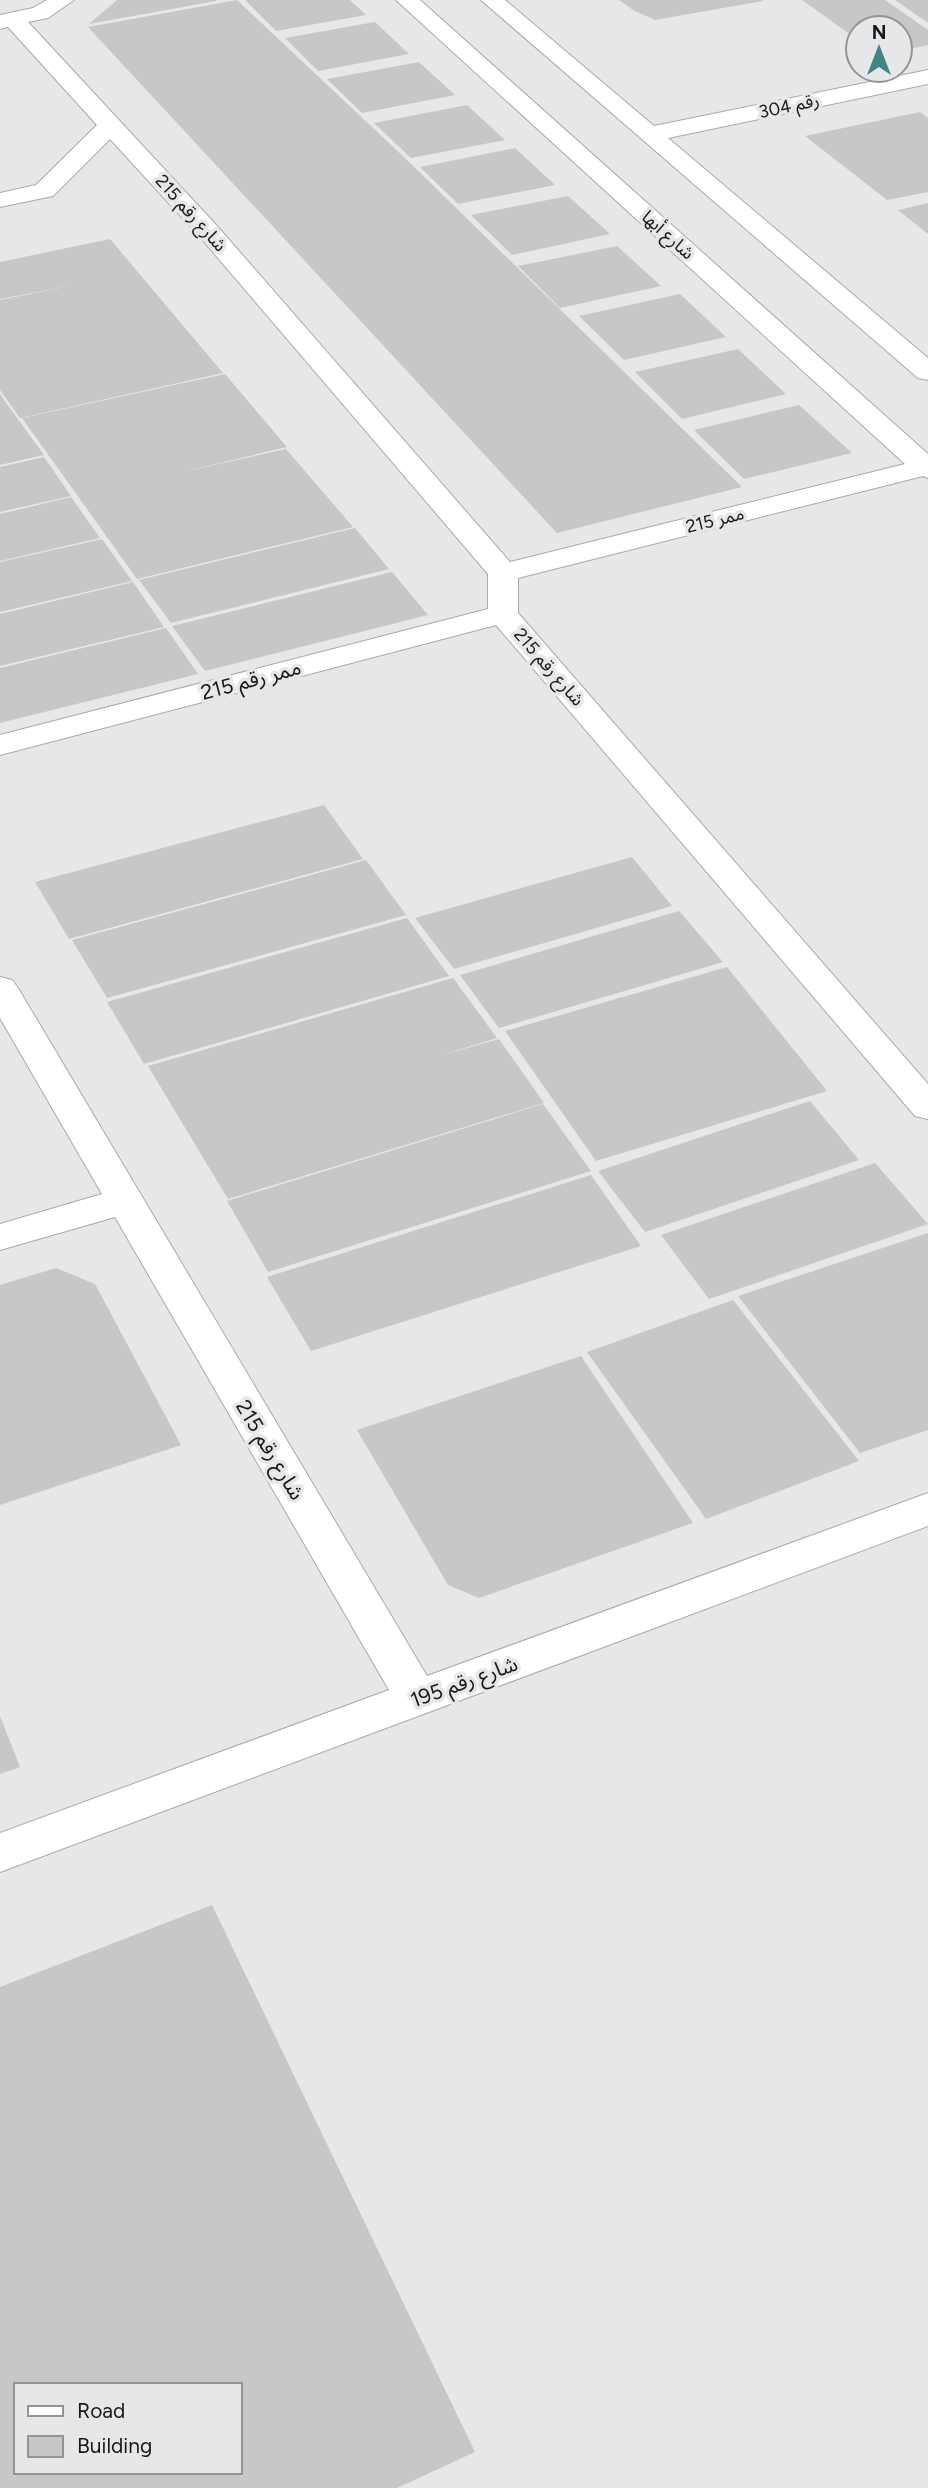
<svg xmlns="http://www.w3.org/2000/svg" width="928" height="2488" font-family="Figtree,'Noto Sans Arabic',sans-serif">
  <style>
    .building { fill: #c5c7c9; fill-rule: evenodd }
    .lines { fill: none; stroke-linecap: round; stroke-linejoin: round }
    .minor-casing { stroke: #a8a9ab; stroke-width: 2 }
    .minor { fill: #fff; fill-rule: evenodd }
    .labels { text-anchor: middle; stroke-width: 7; stroke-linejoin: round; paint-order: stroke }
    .far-street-label { font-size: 18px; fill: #171819; stroke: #e5e7e9 }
    .street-label { font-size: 21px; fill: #171819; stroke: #e5e7e9 }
  </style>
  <rect width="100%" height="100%" fill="#e5e7e9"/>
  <g class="building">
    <path d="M 117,0 L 216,0 L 216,1 L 89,24 Z"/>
    <path d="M 237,0 L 408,161 L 742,487 L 557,533 L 88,27 Z"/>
    <path d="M 245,0 L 350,0 L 366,15 L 276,31 Z"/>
    <path d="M 619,0 L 763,0 L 763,1 L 655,20 L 633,10 Z"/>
    <path d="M 802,0 L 885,0 L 928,30 L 928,45 L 900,51 L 900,28 L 858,28 L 858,40 Z"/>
    <path d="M 895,0 L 928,0 L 928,23 Z"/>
    <path d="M 375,22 L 409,54 L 318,71 L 285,38 Z"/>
    <path d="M 419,62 L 455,95 L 362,113 L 327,79 Z"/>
    <path d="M 467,105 L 505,140 L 411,158 L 374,123 Z"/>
    <path d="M 920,112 L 928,118 L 928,192 L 887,200 L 805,136 Z"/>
    <path d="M 515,148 L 555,185 L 458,204 L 420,167 Z"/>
    <path d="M 568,196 L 610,234 L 512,255 L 471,215 Z"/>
    <path d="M 928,203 L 928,234 L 898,210 Z"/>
    <path d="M 110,239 L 223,373 L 20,418 L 0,390 L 0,300 L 80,284 L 0,299 L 0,262 Z"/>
    <path d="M 617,246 L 661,286 L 560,308 L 518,266 Z"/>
    <path d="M 680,294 L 726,337 L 624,360 L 579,316 Z"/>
    <path d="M 738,349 L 786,394 L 682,419 L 635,372 Z"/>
    <path d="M 225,374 L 287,447 L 178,473 L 286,449 L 353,527 L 137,579 L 22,418 Z"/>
    <path d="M 0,394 L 17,418 L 44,455 L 0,465 Z"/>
    <path d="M 799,405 L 852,453 L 744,479 L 694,430 Z"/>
    <path d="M 44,457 L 71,496 L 0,512 L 0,467 Z"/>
    <path d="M 71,497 L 100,538 L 0,561 L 0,514 Z"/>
    <path d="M 355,528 L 389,569 L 171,623 L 139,580 Z"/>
    <path d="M 102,539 L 132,581 L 0,612 L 0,562 Z"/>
    <path d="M 392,572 L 428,615 L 205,671 L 172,626 Z"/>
    <path d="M 133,582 L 164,627 L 0,666 L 0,614 Z"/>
    <path d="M 166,628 L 198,674 L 0,723 L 0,668 Z"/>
    <path d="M 324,805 L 363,859 L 69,939 L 35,882 Z"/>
    <path d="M 632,857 L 672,906 L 454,969 L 415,918 Z"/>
    <path d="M 366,860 L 406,915 L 107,998 L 72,940 Z"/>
    <path d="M 679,911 L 723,962 L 499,1028 L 460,975 Z"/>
    <path d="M 407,918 L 449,976 L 144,1064 L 107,1002 Z"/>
    <path d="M 727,967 L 827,1091 L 596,1161 L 505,1031 Z"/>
    <path d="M 453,978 L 497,1038 L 439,1056 L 499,1039 L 544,1103 L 228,1199 L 148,1066 Z"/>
    <path d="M 810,1101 L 859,1160 L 645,1232 L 598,1171 Z"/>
    <path d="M 543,1104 L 591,1171 L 268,1272 L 227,1201 Z"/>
    <path d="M 875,1163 L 928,1224 L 709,1299 L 661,1235 Z"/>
    <path d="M 591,1175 L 641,1246 L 311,1351 L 267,1277 Z"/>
    <path d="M 928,1233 L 928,1430 L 860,1453 L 738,1296 Z"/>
    <path d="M 56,1268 L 95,1284 L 181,1445 L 0,1505 L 0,1285 Z"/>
    <path d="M 733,1300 L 859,1461 L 706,1519 L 587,1352 Z"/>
    <path d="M 581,1356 L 693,1523 L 479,1598 L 448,1585 L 357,1430 Z"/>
    <path d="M 0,1716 L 20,1767 L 0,1774 Z"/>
    <path d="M 212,1905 L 475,2452 L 397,2488 L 0,2488 L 0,1987 ZM 16,2385 L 240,2385 L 240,2472 L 16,2472 Z"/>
  </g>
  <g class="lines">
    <g class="minor-casing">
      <g id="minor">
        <path d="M 47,0 L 74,0 L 48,18 L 28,22 L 218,227 L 510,562 L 905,464 L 396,0 L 420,0 L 928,454 L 928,478 L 923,476 L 518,578 L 518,613 L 928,1084 L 928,1119 L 915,1116 L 496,625 L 0,755 L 0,735 L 488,609 L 488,574 L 200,237 L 110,139 L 53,196 L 0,207 L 0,193 L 36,185 L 97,125 L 8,27 L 0,29 L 0,15 L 33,8 Z"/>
        <path d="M 481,0 L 505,0 L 654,126 L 928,70 L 928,84 L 668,138 L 928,358 L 928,380 L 918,378 Z"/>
        <path d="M 0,977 L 12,980 L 18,988 L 427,1676 L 928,1493 L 928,1526 L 0,1872 L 0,1833 L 389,1690 L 115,1217 L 0,1250 L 0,1224 L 102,1194 L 0,1018 Z"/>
      </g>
    </g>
    <use href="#minor" class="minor"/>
  </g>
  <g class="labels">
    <g class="far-street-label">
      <text transform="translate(789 106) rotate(-12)" y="6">رقم 304</text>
      <text transform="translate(191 213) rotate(48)" y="6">شارع رقم 215</text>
      <text transform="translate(668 235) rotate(42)" y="6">شارع أبها</text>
      <text transform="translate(715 520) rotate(-14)" y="6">ممر 215</text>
      <text transform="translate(549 667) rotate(49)" y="6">شارع رقم 215</text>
    </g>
    <g class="street-label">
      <text transform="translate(251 680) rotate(-15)" y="7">ممر رقم 215</text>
      <text transform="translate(270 1450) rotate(59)" y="7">شارع رقم 215</text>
      <text transform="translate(464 1682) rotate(-20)" y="7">شارع رقم 195</text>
    </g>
  </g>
  <rect x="14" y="2383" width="228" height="91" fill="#e5e7e9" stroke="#939496" stroke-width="2"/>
  <rect x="28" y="2406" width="35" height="10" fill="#ffffff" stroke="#939496" stroke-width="2"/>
  <text x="77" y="2418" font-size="21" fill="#171819">Road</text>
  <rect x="28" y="2436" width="35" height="21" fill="#c5c7c9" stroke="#939496" stroke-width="2"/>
  <text x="77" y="2453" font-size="21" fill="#171819">Building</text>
  <g transform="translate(879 49)"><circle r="33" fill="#e5e7e9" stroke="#939496" stroke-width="2"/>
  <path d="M0-5L12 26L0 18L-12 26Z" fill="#3e8684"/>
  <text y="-10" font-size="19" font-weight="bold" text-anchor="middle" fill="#171819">N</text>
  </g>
</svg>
